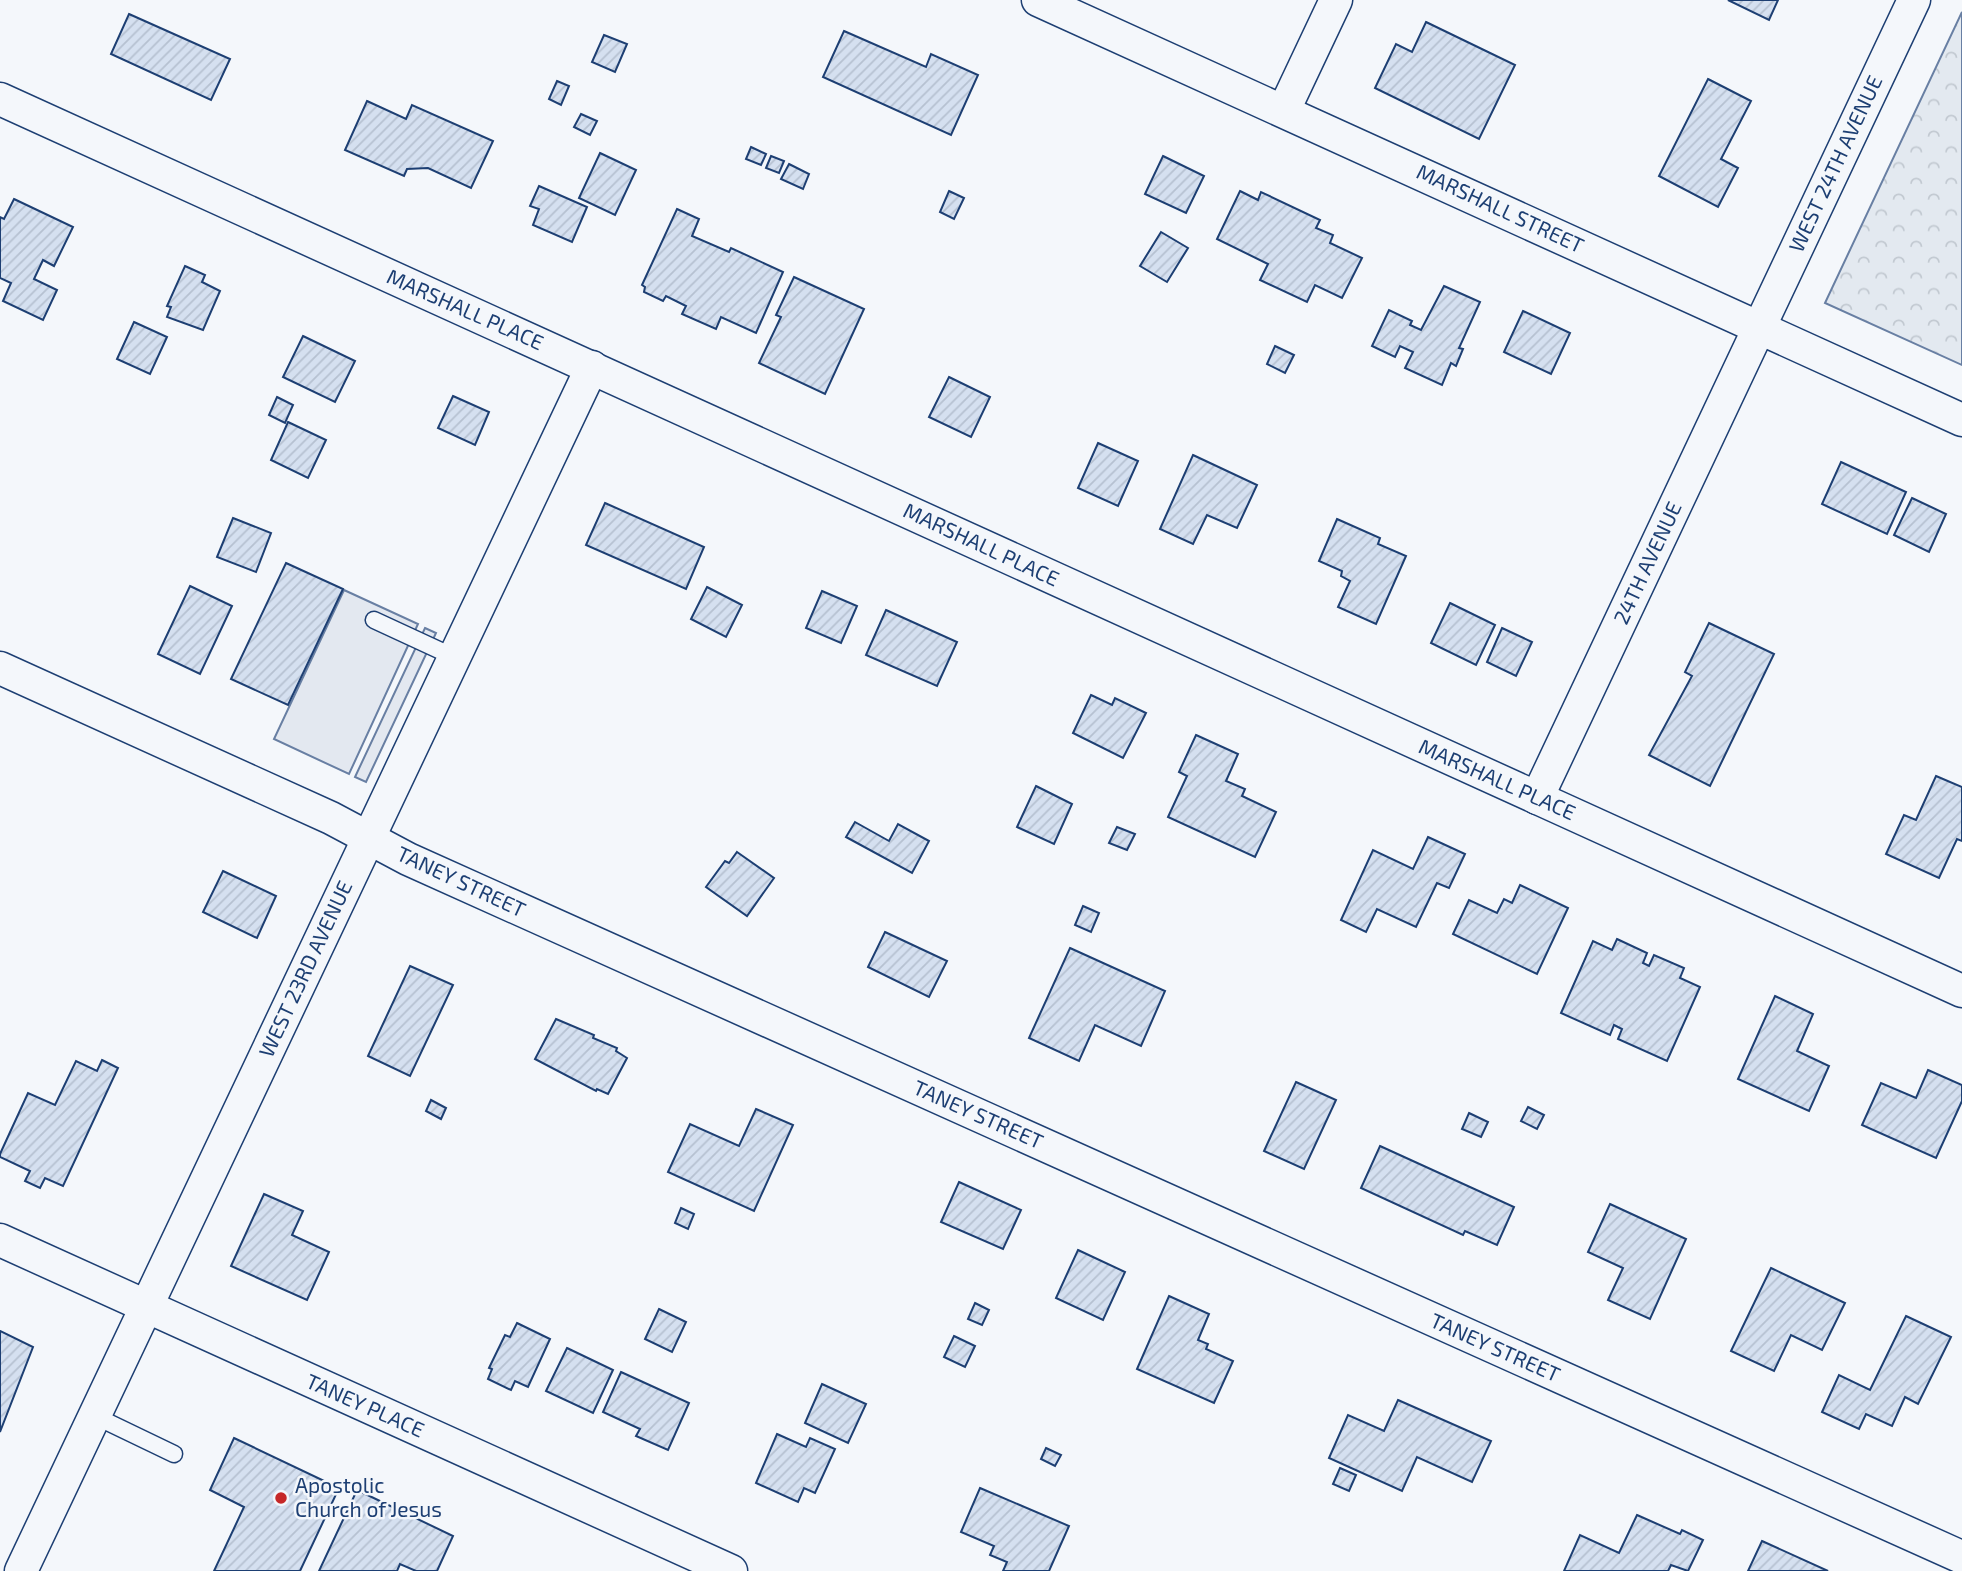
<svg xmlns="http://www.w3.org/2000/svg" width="1962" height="1571" font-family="'Exo 2',sans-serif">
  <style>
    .forest { fill: url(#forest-crowns); stroke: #687fa3; stroke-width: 2 }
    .parking { fill: #e3e8f0; stroke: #687fa3; stroke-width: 2 }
    .building { fill: url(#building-hatch); stroke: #1d3f73; stroke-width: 2 }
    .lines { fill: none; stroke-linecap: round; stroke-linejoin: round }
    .lane-casing { stroke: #1d3f73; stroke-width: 19 }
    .street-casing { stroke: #1d3f73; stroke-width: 35 }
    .lane { stroke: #f4f7fb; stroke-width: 16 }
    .street { stroke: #f4f7fb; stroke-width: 32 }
    .poi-dot { fill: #c62828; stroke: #f4f7fb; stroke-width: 2.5 }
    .labels { text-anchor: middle; stroke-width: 5; stroke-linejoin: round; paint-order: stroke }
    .street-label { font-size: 21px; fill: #1d3f73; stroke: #f4f7fb }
    .poi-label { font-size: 21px; fill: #1d3f73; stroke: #f4f7fb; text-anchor: start }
  </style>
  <defs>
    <pattern id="forest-crowns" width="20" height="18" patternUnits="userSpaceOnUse" patternTransform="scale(1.75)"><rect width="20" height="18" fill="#e3e9f0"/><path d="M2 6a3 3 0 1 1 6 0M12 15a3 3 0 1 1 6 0" fill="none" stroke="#c2c9d1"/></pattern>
    <pattern id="building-hatch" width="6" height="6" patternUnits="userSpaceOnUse" patternTransform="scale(1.75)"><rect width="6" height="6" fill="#d5e0f0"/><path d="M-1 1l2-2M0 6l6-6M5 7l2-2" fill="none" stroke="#b6c1d1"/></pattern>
  </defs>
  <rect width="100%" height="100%" fill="#f4f7fb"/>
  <path class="forest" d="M 1962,12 L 1962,365 L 1825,303 Z"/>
  <g class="parking">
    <path d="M 344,590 L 418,624 L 349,774 L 274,739 Z"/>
    <path d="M 425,628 L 436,633 L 366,782 L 355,777 Z"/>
  </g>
  <g class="building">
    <path d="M 1728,0 L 1778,0 L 1769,20 Z"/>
    <path d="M 129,14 L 230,59 L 211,100 L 111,54 Z"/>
    <path d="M 1426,22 L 1515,65 L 1479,139 L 1375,88 L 1396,44 L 1412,52 Z"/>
    <path d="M 844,31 L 926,67 L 931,54 L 978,75 L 951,135 L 823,77 Z"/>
    <path d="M 604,35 L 627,44 L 615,72 L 592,62 Z"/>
    <path d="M 1708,79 L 1751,101 L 1721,159 L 1738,168 L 1718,207 L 1659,176 Z"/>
    <path d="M 557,81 L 569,86 L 561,105 L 549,99 Z"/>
    <path d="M 367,101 L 406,119 L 412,105 L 493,141 L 471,188 L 428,168 L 407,169 L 404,176 L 345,150 Z"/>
    <path d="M 581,114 L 597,121 L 590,135 L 574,127 Z"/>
    <path d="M 751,147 L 766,154 L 761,165 L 746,159 Z"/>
    <path d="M 600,153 L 636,170 L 615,215 L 579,198 Z"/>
    <path d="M 771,156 L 784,161 L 779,173 L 766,168 Z"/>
    <path d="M 1163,156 L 1204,176 L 1186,213 L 1145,194 Z"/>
    <path d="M 789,164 L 809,174 L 803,189 L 781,179 Z"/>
    <path d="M 539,186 L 587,207 L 572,242 L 533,225 L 539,209 L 530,206 Z"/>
    <path d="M 949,191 L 964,198 L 954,219 L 940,212 Z"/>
    <path d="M 1240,191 L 1258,200 L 1261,192 L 1320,220 L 1316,228 L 1333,235 L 1330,243 L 1362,258 L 1342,298 L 1315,285 L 1307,302 L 1260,280 L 1268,264 L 1217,239 Z"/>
    <path d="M 14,199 L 73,227 L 54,266 L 43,260 L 34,279 L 57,290 L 43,320 L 3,301 L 11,283 L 0,278 L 0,217 L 4,219 Z"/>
    <path d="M 677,209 L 699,219 L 692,236 L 729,252 L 731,248 L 783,272 L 756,333 L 721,317 L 716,329 L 682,314 L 686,306 L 666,296 L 663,301 L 644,292 L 645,287 L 642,285 Z"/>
    <path d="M 1161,232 L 1188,248 L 1167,282 L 1140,266 Z"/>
    <path d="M 185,266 L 205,275 L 202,282 L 220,291 L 203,330 L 167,317 L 171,307 L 167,306 Z"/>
    <path d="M 794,277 L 864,309 L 825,394 L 759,363 L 781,317 L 776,315 Z"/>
    <path d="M 1444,286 L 1480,302 L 1459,348 L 1463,349 L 1456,366 L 1451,363 L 1442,385 L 1405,368 L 1413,352 L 1400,346 L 1395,357 L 1372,346 L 1389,310 L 1412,321 L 1410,325 L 1421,330 Z"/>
    <path d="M 1523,311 L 1570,333 L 1551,374 L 1504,352 Z"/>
    <path d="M 134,322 L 167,337 L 150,374 L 117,359 Z"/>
    <path d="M 303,336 L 355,361 L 335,402 L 283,377 Z"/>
    <path d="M 1275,346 L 1294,355 L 1285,373 L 1267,364 Z"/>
    <path d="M 949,377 L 990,397 L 971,437 L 929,417 Z"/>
    <path d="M 453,396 L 489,412 L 475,445 L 438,428 Z"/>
    <path d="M 277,397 L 293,405 L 285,423 L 269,415 Z"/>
    <path d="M 288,422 L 326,440 L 308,478 L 271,460 Z"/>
    <path d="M 1098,443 L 1138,461 L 1118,506 L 1078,488 Z"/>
    <path d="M 1193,455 L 1257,485 L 1237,528 L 1207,515 L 1193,544 L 1160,529 Z"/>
    <path d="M 1841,462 L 1906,492 L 1887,534 L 1822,504 Z"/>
    <path d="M 1912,498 L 1946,514 L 1929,552 L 1894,535 Z"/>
    <path d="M 605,503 L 704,547 L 686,589 L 586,545 Z"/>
    <path d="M 233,518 L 271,533 L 256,572 L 217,557 Z"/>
    <path d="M 1337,519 L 1380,538 L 1378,544 L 1406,556 L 1376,624 L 1338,607 L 1350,581 L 1341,576 L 1342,571 L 1319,561 Z"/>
    <path d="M 286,563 L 343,589 L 288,705 L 231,679 Z"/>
    <path d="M 190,586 L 232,606 L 200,674 L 158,654 Z"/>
    <path d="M 707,587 L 742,605 L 726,637 L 691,619 Z"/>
    <path d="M 822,591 L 857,606 L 841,643 L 806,628 Z"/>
    <path d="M 1450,603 L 1495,625 L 1476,665 L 1431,643 Z"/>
    <path d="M 886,610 L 957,642 L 937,686 L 866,655 Z"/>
    <path d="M 1709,623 L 1774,654 L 1710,786 L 1649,755 L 1692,676 L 1685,672 Z"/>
    <path d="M 1502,628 L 1532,642 L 1516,676 L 1487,662 Z"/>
    <path d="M 1091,695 L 1112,705 L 1115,698 L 1146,713 L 1123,758 L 1073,733 Z"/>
    <path d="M 1196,735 L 1238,754 L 1226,781 L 1245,789 L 1242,796 L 1276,812 L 1255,857 L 1168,817 L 1187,776 L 1179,772 Z"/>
    <path d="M 1936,776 L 1962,787 L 1962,841 L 1957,839 L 1939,878 L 1886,854 L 1904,815 L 1916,820 Z"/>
    <path d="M 1036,786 L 1072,804 L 1054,844 L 1017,827 Z"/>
    <path d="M 855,822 L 889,841 L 898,824 L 929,841 L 912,873 L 846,837 Z"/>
    <path d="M 1117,827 L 1135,834 L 1127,850 L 1109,843 Z"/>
    <path d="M 1428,837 L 1465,854 L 1449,888 L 1437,883 L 1416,927 L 1377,909 L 1366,932 L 1341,920 L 1373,850 L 1413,869 Z"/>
    <path d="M 737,852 L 774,878 L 747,916 L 706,887 L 725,861 L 729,863 Z"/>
    <path d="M 223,871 L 276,896 L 257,938 L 203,912 Z"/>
    <path d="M 1520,885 L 1568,908 L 1537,974 L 1453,934 L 1469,900 L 1497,913 L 1504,899 L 1512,903 Z"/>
    <path d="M 1083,906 L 1099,913 L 1091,932 L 1075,925 Z"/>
    <path d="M 885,932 L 947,961 L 929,997 L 868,967 Z"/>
    <path d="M 1617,939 L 1647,953 L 1643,963 L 1649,966 L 1654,955 L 1684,968 L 1680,978 L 1700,987 L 1667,1061 L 1618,1039 L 1622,1029 L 1614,1025 L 1610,1035 L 1561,1013 L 1593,941 L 1612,950 Z"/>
    <path d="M 1070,948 L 1165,991 L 1141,1046 L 1095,1025 L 1079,1061 L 1029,1038 Z"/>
    <path d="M 410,966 L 453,985 L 410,1076 L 368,1056 Z"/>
    <path d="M 1775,996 L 1813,1014 L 1797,1051 L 1829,1066 L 1809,1111 L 1738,1079 Z"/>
    <path d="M 556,1019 L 594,1035 L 593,1038 L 617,1048 L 616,1051 L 627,1058 L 608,1094 L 597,1089 L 596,1091 L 535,1059 Z"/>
    <path d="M 102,1060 L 118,1068 L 63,1186 L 45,1178 L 40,1188 L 25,1181 L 30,1171 L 0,1157 L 0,1154 L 28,1093 L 55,1105 L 76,1061 L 97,1071 Z"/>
    <path d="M 1928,1070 L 1962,1085 L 1962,1101 L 1936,1158 L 1862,1125 L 1881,1083 L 1916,1098 Z"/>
    <path d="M 1296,1082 L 1336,1100 L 1304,1169 L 1264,1151 Z"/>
    <path d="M 431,1100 L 446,1108 L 441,1119 L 426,1111 Z"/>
    <path d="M 1528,1107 L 1544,1115 L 1537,1129 L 1521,1121 Z"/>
    <path d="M 756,1109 L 793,1125 L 754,1211 L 668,1172 L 690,1124 L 739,1146 Z"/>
    <path d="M 1469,1113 L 1488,1122 L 1481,1137 L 1462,1129 Z"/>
    <path d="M 1380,1146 L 1514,1207 L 1497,1245 L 1465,1231 L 1463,1235 L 1361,1188 Z"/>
    <path d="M 959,1182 L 1021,1210 L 1003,1249 L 941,1222 Z"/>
    <path d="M 264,1194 L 303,1211 L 292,1235 L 329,1252 L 307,1300 L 231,1266 Z"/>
    <path d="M 1610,1204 L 1686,1239 L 1650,1319 L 1608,1300 L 1623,1268 L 1588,1252 Z"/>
    <path d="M 681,1208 L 694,1214 L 688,1229 L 675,1223 Z"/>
    <path d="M 1078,1250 L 1125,1272 L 1103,1320 L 1056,1298 Z"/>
    <path d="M 1771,1268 L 1845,1303 L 1822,1350 L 1791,1335 L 1774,1371 L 1731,1351 Z"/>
    <path d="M 1169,1296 L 1209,1314 L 1198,1340 L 1208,1344 L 1206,1349 L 1233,1361 L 1214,1403 L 1137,1369 Z"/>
    <path d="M 975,1303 L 989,1310 L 982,1325 L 968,1319 Z"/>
    <path d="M 659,1309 L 686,1322 L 672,1352 L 645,1339 Z"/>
    <path d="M 1906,1316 L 1951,1337 L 1918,1404 L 1905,1397 L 1892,1426 L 1866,1414 L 1859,1429 L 1822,1412 L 1839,1375 L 1870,1390 Z"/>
    <path d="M 517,1323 L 550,1339 L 528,1387 L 515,1381 L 511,1390 L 488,1379 L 492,1369 L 489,1368 L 505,1335 L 510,1337 Z"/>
    <path d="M 0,1331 L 33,1347 L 0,1432 Z"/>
    <path d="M 954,1336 L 975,1346 L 965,1367 L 944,1357 Z"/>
    <path d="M 567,1348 L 613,1370 L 593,1413 L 546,1391 Z"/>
    <path d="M 621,1372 L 689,1403 L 668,1450 L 636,1436 L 640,1429 L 603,1412 Z"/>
    <path d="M 822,1384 L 866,1404 L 848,1443 L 805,1423 Z"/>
    <path d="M 1398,1400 L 1491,1441 L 1472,1482 L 1417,1457 L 1402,1491 L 1329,1458 L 1348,1415 L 1384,1431 Z"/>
    <path d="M 777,1434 L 806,1447 L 810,1438 L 835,1449 L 815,1493 L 804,1488 L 798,1502 L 756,1483 Z"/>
    <path d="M 234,1438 L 339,1488 L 300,1571 L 214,1571 L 244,1507 L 210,1490 Z"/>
    <path d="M 1046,1448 L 1061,1455 L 1055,1466 L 1041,1459 Z"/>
    <path d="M 1340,1468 L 1356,1475 L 1349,1491 L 1333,1484 Z"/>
    <path d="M 980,1488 L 1069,1526 L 1049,1571 L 1003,1571 L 1007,1562 L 990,1555 L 994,1546 L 961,1532 Z"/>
    <path d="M 357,1490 L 453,1536 L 437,1571 L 416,1571 L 400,1564 L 397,1571 L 319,1571 Z"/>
    <path d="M 1637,1515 L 1680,1534 L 1682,1530 L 1703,1540 L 1688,1571 L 1671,1565 L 1668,1571 L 1564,1571 L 1580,1535 L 1619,1553 Z"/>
    <path d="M 1762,1541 L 1828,1571 L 1748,1571 Z"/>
  </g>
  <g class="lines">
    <g class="lane-casing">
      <g id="lane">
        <path d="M 374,620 L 454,657"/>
        <path d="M 95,1416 L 174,1454"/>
      </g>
    </g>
    <g class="street-casing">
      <g id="street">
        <path d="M 1038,0 L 1962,420"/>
        <path d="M 0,99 L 1962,991"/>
        <path d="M 1284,110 L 1336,0"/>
        <path d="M 0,668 L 331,818 L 408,859 L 1959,1556"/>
        <path d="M 1537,798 L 1914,0"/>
        <path d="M 0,1240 L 731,1571"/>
        <path d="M 21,1571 L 592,367"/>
      </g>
    </g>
    <use href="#lane" class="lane"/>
    <use href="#street" class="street"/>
  </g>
  <circle class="poi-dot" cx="281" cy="1498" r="7"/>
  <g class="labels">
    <g class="street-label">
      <text transform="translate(1836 164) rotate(-65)" y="7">WEST 24TH AVENUE</text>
      <text transform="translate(1500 209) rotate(25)" y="7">MARSHALL STREET</text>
      <text transform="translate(465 310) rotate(24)" y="7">MARSHALL PLACE</text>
      <text transform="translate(981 545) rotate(25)" y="7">MARSHALL PLACE</text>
      <text transform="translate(1648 563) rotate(-65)" y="7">24TH AVENUE</text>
      <text transform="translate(1497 780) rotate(24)" y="7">MARSHALL PLACE</text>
      <text transform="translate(461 882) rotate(25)" y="7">TANEY STREET</text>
      <text transform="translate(306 969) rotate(-65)" y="7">WEST 23RD AVENUE</text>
      <text transform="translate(978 1115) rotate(24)" y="7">TANEY STREET</text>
      <text transform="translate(1495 1348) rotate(24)" y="7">TANEY STREET</text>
      <text transform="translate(365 1406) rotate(24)" y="7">TANEY PLACE</text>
    </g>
    <g class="poi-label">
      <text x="295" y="1493">Apostolic<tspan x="295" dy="24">Church of Jesus</tspan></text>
    </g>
  </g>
</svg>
